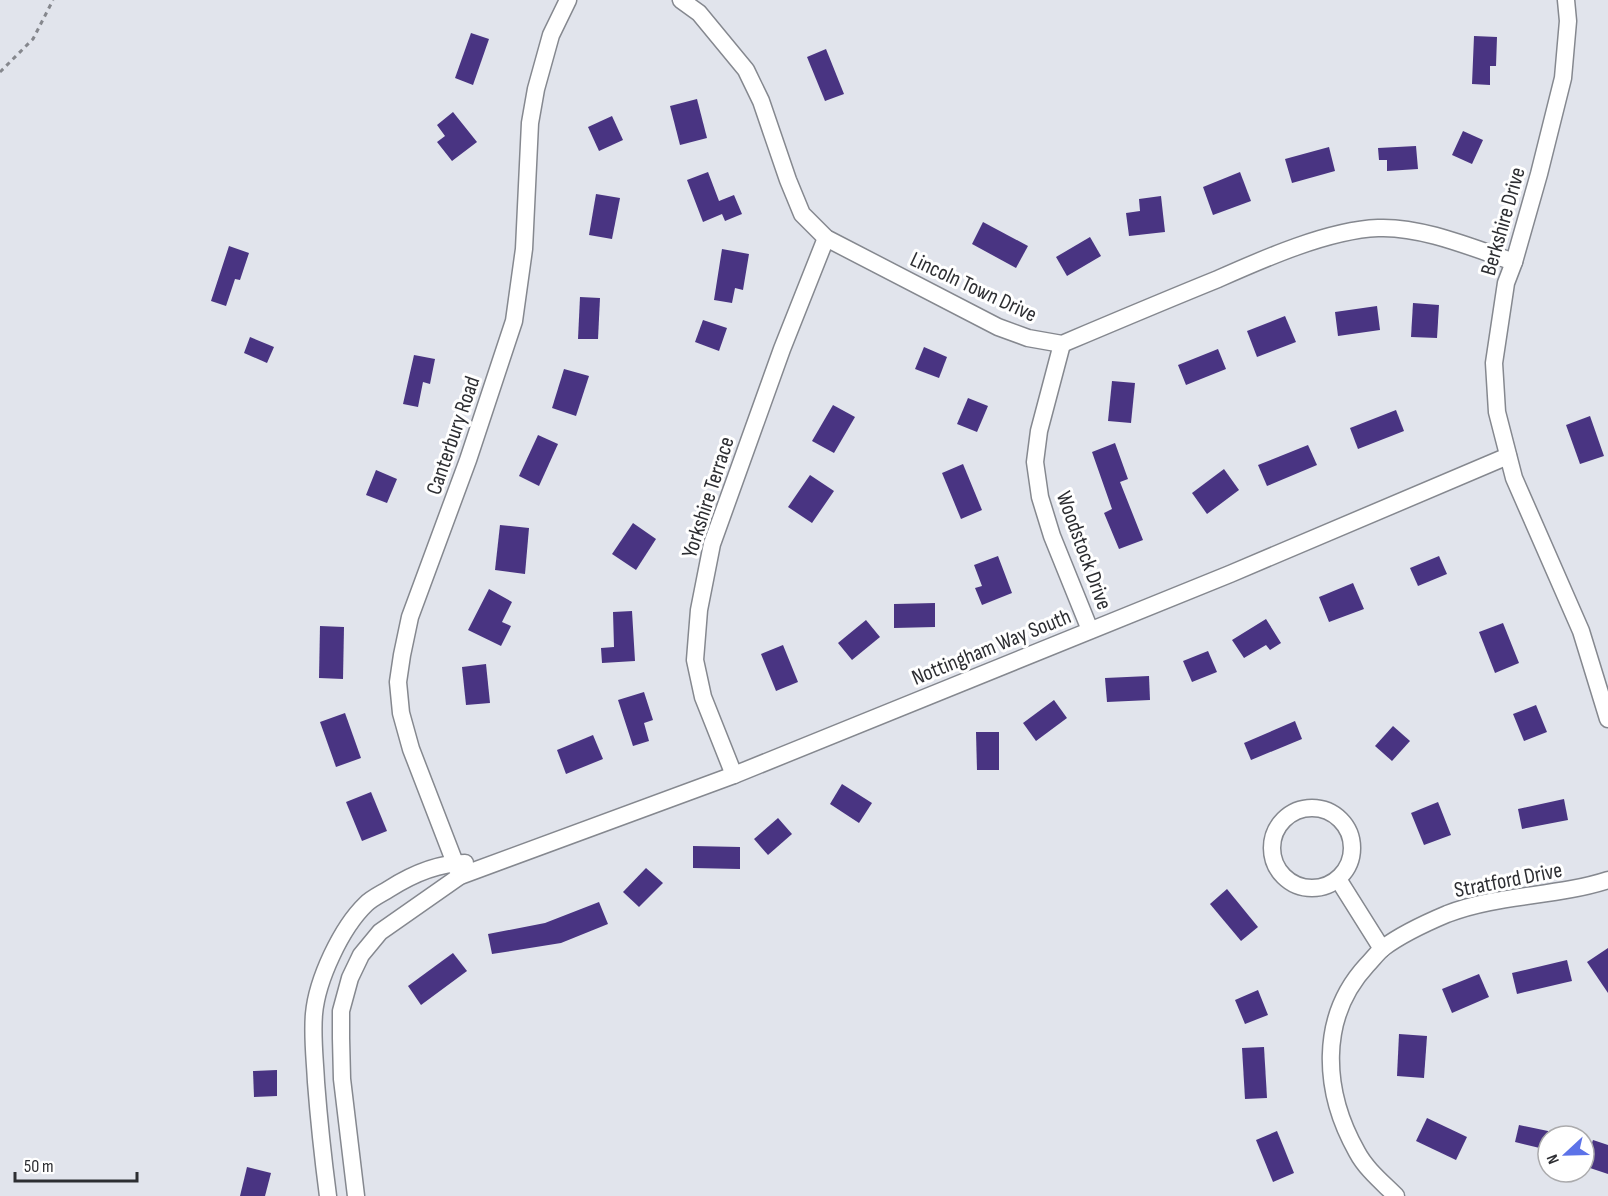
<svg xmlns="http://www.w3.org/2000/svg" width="1608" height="1196" font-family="'Sofia Sans Condensed',sans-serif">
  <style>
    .building { fill: #493482 }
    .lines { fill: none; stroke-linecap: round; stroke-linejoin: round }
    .street-casing { stroke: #85888f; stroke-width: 19 }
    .path { stroke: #85878d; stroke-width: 3; stroke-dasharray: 4.5 4.5; stroke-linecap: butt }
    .street { stroke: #fff; stroke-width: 16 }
    .labels { text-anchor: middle; stroke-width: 6; stroke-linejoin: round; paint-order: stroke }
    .street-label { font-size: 22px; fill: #2d2e32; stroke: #fff }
  </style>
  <rect width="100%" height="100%" fill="#e1e4ec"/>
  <g class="building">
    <path d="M 471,33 L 489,39 L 473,85 L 455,78 Z"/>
    <path d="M 1474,36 L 1497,37 L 1496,66 L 1490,66 L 1490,85 L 1472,84 Z"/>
    <path d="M 826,49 L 844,94 L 825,101 L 807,57 Z"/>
    <path d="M 697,99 L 707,138 L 680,145 L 670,106 Z"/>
    <path d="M 453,112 L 477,142 L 452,161 L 437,142 L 445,136 L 437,125 Z"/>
    <path d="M 612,116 L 623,140 L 599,151 L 588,127 Z"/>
    <path d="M 1463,131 L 1483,140 L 1472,164 L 1452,155 Z"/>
    <path d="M 1416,146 L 1418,169 L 1387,171 L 1387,160 L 1379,160 L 1378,148 Z"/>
    <path d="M 1329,147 L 1335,171 L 1292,183 L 1285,159 Z"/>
    <path d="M 708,172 L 719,201 L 734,195 L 742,214 L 725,221 L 722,214 L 703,222 L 687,180 Z"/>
    <path d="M 1240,172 L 1251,201 L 1213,215 L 1203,187 Z"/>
    <path d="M 596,194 L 620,198 L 612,239 L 589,235 Z"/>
    <path d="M 1161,196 L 1165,232 L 1129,236 L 1126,213 L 1140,211 L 1139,199 Z"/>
    <path d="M 983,222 L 1028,246 L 1016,268 L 972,244 Z"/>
    <path d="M 1090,237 L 1101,256 L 1067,276 L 1056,257 Z"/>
    <path d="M 229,246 L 249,253 L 240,280 L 235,279 L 226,306 L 211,301 Z"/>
    <path d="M 722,249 L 749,254 L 743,290 L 735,288 L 732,303 L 714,300 Z"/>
    <path d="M 580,297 L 600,298 L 598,339 L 578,339 Z"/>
    <path d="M 1413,303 L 1439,305 L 1437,338 L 1411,337 Z"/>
    <path d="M 1377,306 L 1380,330 L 1338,336 L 1335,312 Z"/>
    <path d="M 1285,316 L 1296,342 L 1257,357 L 1247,331 Z"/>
    <path d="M 703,320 L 727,328 L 719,351 L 695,342 Z"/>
    <path d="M 250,337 L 274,347 L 267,363 L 244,353 Z"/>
    <path d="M 924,347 L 947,357 L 939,378 L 915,369 Z"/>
    <path d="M 1218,349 L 1226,369 L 1186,385 L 1178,365 Z"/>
    <path d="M 414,355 L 435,359 L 430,384 L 423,382 L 418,407 L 403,404 Z"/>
    <path d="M 564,369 L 589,376 L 576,416 L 552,408 Z"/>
    <path d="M 1112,381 L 1135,383 L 1131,423 L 1108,421 Z"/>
    <path d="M 968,398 L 988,406 L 977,432 L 957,424 Z"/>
    <path d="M 833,405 L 855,417 L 834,453 L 812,441 Z"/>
    <path d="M 1396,410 L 1404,431 L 1358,449 L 1350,428 Z"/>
    <path d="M 1590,416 L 1604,456 L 1580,464 L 1566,425 Z"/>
    <path d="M 538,435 L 558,444 L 539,486 L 519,476 Z"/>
    <path d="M 1115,443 L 1128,479 L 1120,482 L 1143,540 L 1119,549 L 1104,513 L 1112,509 L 1092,452 Z"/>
    <path d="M 1308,445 L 1317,465 L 1267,486 L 1258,465 Z"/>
    <path d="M 963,464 L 982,510 L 961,519 L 942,473 Z"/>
    <path d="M 1224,469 L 1239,490 L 1207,514 L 1192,493 Z"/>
    <path d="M 376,470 L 397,479 L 387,503 L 366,495 Z"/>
    <path d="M 810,475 L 834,491 L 812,523 L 788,507 Z"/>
    <path d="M 633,523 L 656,539 L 636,570 L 612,554 Z"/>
    <path d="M 500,525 L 529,528 L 525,574 L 495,570 Z"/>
    <path d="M 998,556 L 1012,593 L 982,605 L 975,588 L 982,586 L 974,565 Z"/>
    <path d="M 1439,556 L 1447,574 L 1418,586 L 1410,568 Z"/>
    <path d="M 1353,583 L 1364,609 L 1329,622 L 1319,597 Z"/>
    <path d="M 489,589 L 512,602 L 502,622 L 511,626 L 501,646 L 468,630 Z"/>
    <path d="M 935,603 L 935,627 L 894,628 L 894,604 Z"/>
    <path d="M 632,611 L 635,661 L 602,663 L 601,648 L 614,647 L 613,612 Z"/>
    <path d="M 1266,619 L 1281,643 L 1270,650 L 1266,645 L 1244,658 L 1232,640 Z"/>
    <path d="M 866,620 L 880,637 L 852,660 L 838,643 Z"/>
    <path d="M 1503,623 L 1519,663 L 1495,673 L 1479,632 Z"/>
    <path d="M 320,626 L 344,627 L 343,679 L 319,678 Z"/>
    <path d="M 783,645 L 798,682 L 776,691 L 761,654 Z"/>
    <path d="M 1208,651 L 1217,672 L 1192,682 L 1183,661 Z"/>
    <path d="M 486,664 L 490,703 L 466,705 L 462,667 Z"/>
    <path d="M 1149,676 L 1150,700 L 1107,702 L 1105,678 Z"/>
    <path d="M 644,692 L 653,720 L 644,723 L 649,741 L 633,746 L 618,700 Z"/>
    <path d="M 1054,700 L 1067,718 L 1036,741 L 1023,723 Z"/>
    <path d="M 1536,705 L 1547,732 L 1524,741 L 1513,714 Z"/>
    <path d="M 345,713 L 361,758 L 336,767 L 320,722 Z"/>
    <path d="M 1295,721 L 1302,739 L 1251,760 L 1244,743 Z"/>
    <path d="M 1393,726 L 1410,741 L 1392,761 L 1375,746 Z"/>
    <path d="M 976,732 L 999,732 L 999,770 L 977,770 Z"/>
    <path d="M 593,735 L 603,759 L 566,774 L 557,750 Z"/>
    <path d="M 842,784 L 872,803 L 859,823 L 830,804 Z"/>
    <path d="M 371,792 L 387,831 L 362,841 L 346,802 Z"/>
    <path d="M 1564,799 L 1568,820 L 1522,829 L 1518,809 Z"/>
    <path d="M 1438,802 L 1451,835 L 1424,845 L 1411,813 Z"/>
    <path d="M 778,818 L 792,834 L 768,855 L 754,839 Z"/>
    <path d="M 693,846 L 740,847 L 740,869 L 693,868 Z"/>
    <path d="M 646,868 L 663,883 L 639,907 L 623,892 Z"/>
    <path d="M 1227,889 L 1258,927 L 1241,941 L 1210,904 Z"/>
    <path d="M 599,902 L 608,924 L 561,943 L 492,954 L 488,934 L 545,923 Z"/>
    <path d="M 1608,948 L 1608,993 L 1587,962 Z"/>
    <path d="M 453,953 L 467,971 L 421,1005 L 408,986 Z"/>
    <path d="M 1567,960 L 1572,981 L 1517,994 L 1512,973 Z"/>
    <path d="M 1479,974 L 1489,997 L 1452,1013 L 1442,989 Z"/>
    <path d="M 1258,990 L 1268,1015 L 1245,1024 L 1235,1000 Z"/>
    <path d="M 1399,1034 L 1427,1036 L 1424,1078 L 1397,1076 Z"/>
    <path d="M 1264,1047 L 1267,1098 L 1245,1099 L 1242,1048 Z"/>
    <path d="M 277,1070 L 277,1096 L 254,1097 L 253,1071 Z"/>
    <path d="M 1427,1118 L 1467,1137 L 1456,1160 L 1416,1141 Z"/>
    <path d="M 1519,1125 L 1548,1131 L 1548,1150 L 1515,1142 Z"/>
    <path d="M 1277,1131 L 1294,1173 L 1273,1182 L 1256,1140 Z"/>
    <path d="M 1593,1140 L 1608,1145 L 1608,1174 L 1584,1166 Z"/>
    <path d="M 247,1167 L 271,1173 L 265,1196 L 240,1196 Z"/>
  </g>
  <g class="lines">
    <g class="street-casing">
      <g id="street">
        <path d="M 681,0 L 699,13 L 746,70 L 761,101 L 788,180 L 802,214 L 826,238 L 998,327 L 1028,338 L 1062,344 C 1114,322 1166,300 1218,279 C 1263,259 1328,230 1378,228 C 1421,226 1473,248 1514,262"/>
        <path d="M 1566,0 L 1568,21 L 1563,78 L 1539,174 L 1514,262 L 1506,283 L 1494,363 L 1497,412 L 1514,478 L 1581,631 L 1608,719"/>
        <path d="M 1062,344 L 1039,431 L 1035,462 L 1040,497 L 1052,536 L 1090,630"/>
        <path d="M 734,775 L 703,697 L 695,660 L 699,610 L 712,544 L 782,349 L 826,238"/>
        <circle cx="1312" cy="848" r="40"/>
        <path d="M 460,876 L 411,749 L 401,713 L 398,682 L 402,655 L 410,617 L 468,460 L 514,321 L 524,249 L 530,123 L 536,89 L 551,35 L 568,0"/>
        <path d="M 1338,879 L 1382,949"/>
        <path d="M 328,1196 C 323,1158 319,1121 316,1082 C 315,1060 312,1037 314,1014 C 317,980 341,928 366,904 C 372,898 381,894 389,889 C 411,875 439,863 465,863"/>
        <path d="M 356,1196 L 342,1079 L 341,1038 L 341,1011 L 350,978 L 361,955 L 380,932 L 460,876 L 734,775 L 1230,574 L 1508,456"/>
        <path d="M 1396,1196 C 1382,1182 1366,1169 1357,1152 C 1323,1092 1318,1018 1367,965 C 1372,960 1377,953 1383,948 C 1399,936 1428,922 1447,914 C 1498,894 1556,897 1608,880"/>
      </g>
    </g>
    <path class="path" d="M 0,72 L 33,39 L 53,0"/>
    <use href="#street" class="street"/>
  </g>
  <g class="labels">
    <g class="street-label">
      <text transform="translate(1502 221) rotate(-74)" y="8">Berkshire Drive</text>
      <text transform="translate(974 286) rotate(25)" y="8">Lincoln Town Drive</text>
      <text transform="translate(452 435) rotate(-71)" y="8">Canterbury Road</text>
      <text transform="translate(707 497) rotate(-72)" y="8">Yorkshire Terrace</text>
      <text transform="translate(1085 550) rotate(70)" y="8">Woodstock Drive</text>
      <text transform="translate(991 646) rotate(-22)" y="8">Nottingham Way South</text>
      <text transform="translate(1508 879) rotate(-11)" y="8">Stratford Drive</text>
    </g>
  </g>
  <g transform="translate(1566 1154) rotate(248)"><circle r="28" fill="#ffffff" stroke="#ababad" stroke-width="1.5"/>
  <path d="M0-4.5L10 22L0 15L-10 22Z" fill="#5c72e8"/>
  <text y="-9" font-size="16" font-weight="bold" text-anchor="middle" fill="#2d2e32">N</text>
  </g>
  <path d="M15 1172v9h122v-9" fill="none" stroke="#2d2e32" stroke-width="3"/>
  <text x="24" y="1172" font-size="18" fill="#2d2e32" stroke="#ffffff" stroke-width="4.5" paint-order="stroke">50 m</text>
</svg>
